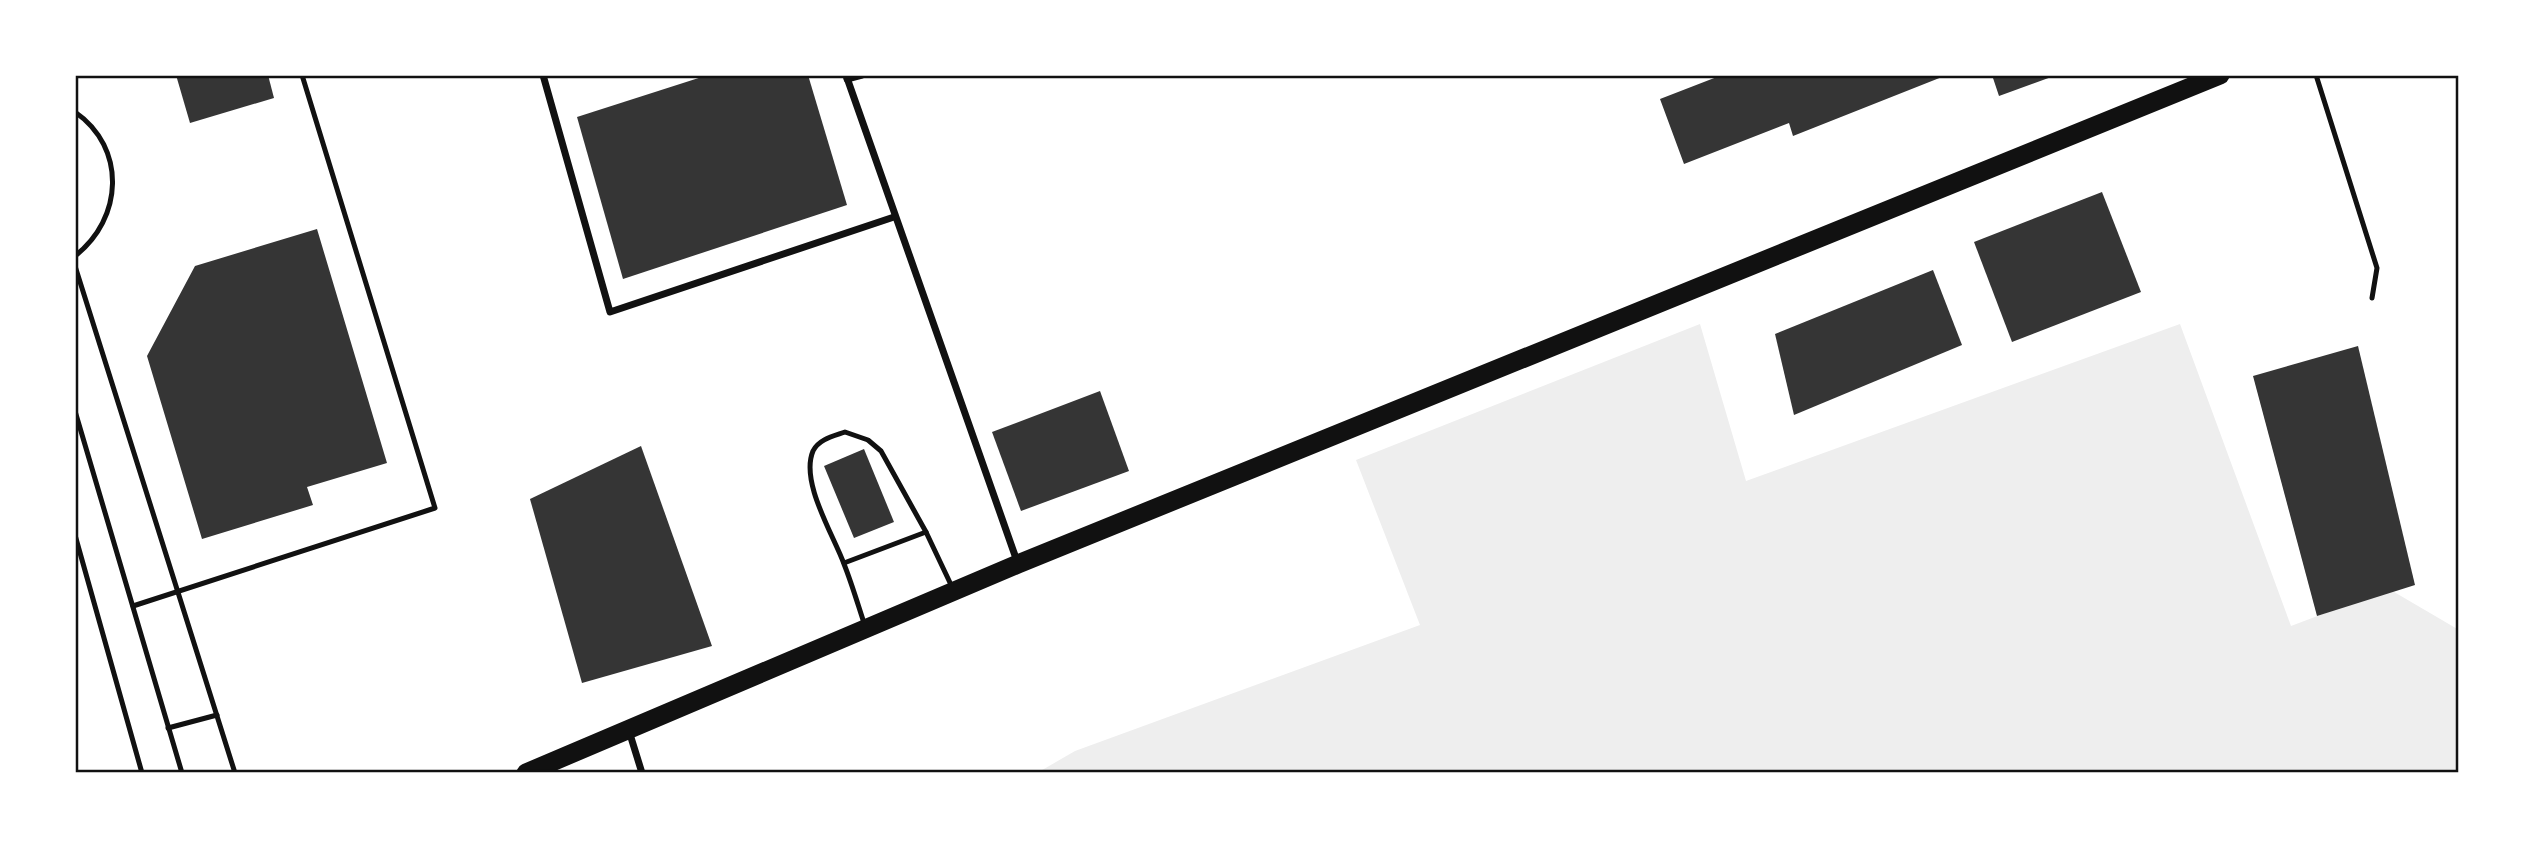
<svg xmlns="http://www.w3.org/2000/svg" width="2534" height="848" font-family="Montserrat,sans-serif">
  <style>
    .green { fill: #eee }
    .building { fill: #353535 }
    .lines { fill: none; stroke-linecap: round; stroke-linejoin: round }
    .service { stroke: #111; stroke-width: 5 }
    .minor { stroke: #111; stroke-width: 7 }
    .trunk { stroke: #111; stroke-width: 19 }
    .neatline { fill: none; stroke: #111; stroke-width: 2.5 }
  </style>
  <rect width="100%" height="100%" fill="#fff"/>
  <path class="green" d="M 1700,324 L 1746,481 L 2180,324 L 2291,626 L 2389,589 L 2459,630 L 2459,773 L 1037,773 L 1075,751 L 1420,625 L 1356,460 Z"/>
  <g class="building">
    <path d="M 176,75 L 268,75 L 274,98 L 190,123 Z"/>
    <path d="M 708,75 L 808,75 L 847,205 L 623,279 L 577,117 Z"/>
    <path d="M 1722,75 L 1947,75 L 1793,136 L 1789,123 L 1684,164 L 1660,99 Z"/>
    <path d="M 1992,75 L 2054,75 L 2054,76 L 1999,96 Z"/>
    <path d="M 2102,192 L 2141,292 L 2012,342 L 1974,242 Z"/>
    <path d="M 317,229 L 387,463 L 307,487 L 313,505 L 202,539 L 147,356 L 195,266 Z"/>
    <path d="M 1933,270 L 1962,345 L 1794,415 L 1775,334 Z"/>
    <path d="M 2358,346 L 2415,585 L 2317,616 L 2253,376 Z"/>
    <path d="M 1100,391 L 1129,471 L 1021,511 L 992,432 Z"/>
    <path d="M 641,446 L 712,646 L 582,683 L 530,499 Z"/>
    <path d="M 864,449 L 894,522 L 854,538 L 824,466 Z"/>
  </g>
  <g class="lines">
    <g class="service">
      <path d="M 2316,75 L 2377,268 L 2372,298"/>
      <path d="M 75,112 C 127,148 123,219 75,256"/>
      <path d="M 75,266 L 235,773"/>
      <path d="M 75,411 L 182,773"/>
      <path d="M 75,535 L 142,773"/>
      <path d="M 844,563 L 926,532"/>
      <path d="M 133,606 L 435,508 L 302,75"/>
      <path d="M 865,626 C 858,605 852,584 844,564 C 833,534 800,482 813,451 C 819,439 834,436 845,432 L 868,440 L 881,451 L 926,532 L 953,589"/>
      <path d="M 168,728 L 217,715"/>
    </g>
    <g class="minor">
      <path d="M 543,75 L 610,312 L 894,217"/>
      <path d="M 846,75 L 1018,564"/>
      <path d="M 847,79 L 862,75"/>
      <path d="M 629,731 L 642,773"/>
    </g>
    <path class="trunk" d="M 526,773 L 1018,564 L 2220,75"/>
  </g>
  <rect width="2534" height="848" fill="none" stroke="#ffffff" stroke-width="154"/>
  <rect x="77" y="77" width="2380" height="694" class="neatline"/>
</svg>
